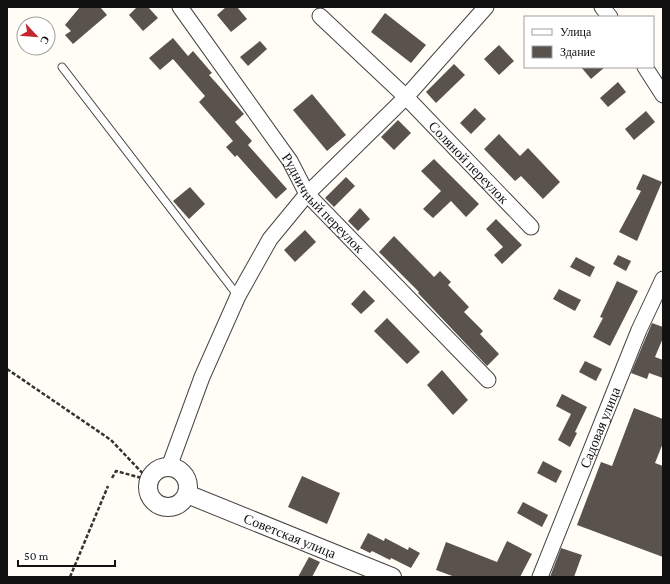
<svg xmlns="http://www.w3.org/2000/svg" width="670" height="584" font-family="'Crimson Pro',serif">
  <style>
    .building { fill: #5a524d }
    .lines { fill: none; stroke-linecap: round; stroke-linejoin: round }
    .service-casing { stroke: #444; stroke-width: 9 }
    .minor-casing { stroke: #444; stroke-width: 17 }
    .tertiary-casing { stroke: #444; stroke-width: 20 }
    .path { stroke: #333; stroke-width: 2.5; stroke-dasharray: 4 2; stroke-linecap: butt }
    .service { stroke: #fff; stroke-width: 7 }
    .minor { stroke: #fff; stroke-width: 15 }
    .tertiary { stroke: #fff; stroke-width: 18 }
    .labels { text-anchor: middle; stroke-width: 4; stroke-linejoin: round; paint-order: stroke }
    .street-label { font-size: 14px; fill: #111; stroke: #fff }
  </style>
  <rect width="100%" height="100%" fill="#fffdf5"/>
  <g class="building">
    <path d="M 80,7 L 100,7 L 107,15 L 73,44 L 65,35 L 71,31 L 65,25 Z"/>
    <path d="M 137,7 L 148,7 L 158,18 L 143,31 L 129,15 Z"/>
    <path d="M 226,7 L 237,7 L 247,19 L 231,32 L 217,15 Z"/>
    <path d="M 385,13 L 426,45 L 411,63 L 371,32 Z"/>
    <path d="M 173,38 L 188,56 L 193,51 L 212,73 L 209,75 L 244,114 L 235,122 L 252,141 L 248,145 L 287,189 L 276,199 L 237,155 L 235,157 L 226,147 L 233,141 L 199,102 L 205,96 L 173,59 L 160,70 L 149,58 Z"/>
    <path d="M 260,41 L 267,49 L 248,66 L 240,57 Z"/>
    <path d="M 499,45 L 514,61 L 499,75 L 484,59 Z"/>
    <path d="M 454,64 L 465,75 L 436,103 L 426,92 Z"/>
    <path d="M 581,67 L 605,67 L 591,79 Z"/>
    <path d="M 618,82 L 626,92 L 608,107 L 600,98 Z"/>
    <path d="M 312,94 L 346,135 L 327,151 L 293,110 Z"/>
    <path d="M 475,108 L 486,119 L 471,134 L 460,123 Z"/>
    <path d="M 646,111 L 655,122 L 634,140 L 625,129 Z"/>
    <path d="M 398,120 L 411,133 L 394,150 L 381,137 Z"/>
    <path d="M 499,134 L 520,156 L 528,148 L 560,182 L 543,199 L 521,176 L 515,181 L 484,149 Z"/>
    <path d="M 434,159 L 479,204 L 466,217 L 451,201 L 433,218 L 423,209 L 441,191 L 421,171 Z"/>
    <path d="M 643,174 L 662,182 L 637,241 L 619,232 L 641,191 L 636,189 Z"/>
    <path d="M 346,177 L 355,186 L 334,207 L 325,198 Z"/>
    <path d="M 190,187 L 205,204 L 189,219 L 173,201 Z"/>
    <path d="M 360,208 L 370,219 L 358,231 L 348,221 Z"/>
    <path d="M 496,219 L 522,245 L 502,264 L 494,255 L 503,247 L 486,229 Z"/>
    <path d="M 305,230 L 316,242 L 295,262 L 284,250 Z"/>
    <path d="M 394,236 L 434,277 L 440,271 L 451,282 L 448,285 L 469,307 L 464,312 L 483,331 L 480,334 L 499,354 L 487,366 L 418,293 L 419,292 L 379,252 Z"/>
    <path d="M 618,255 L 631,261 L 626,271 L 613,264 Z"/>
    <path d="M 576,257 L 595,267 L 590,277 L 570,267 Z"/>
    <path d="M 617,281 L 638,291 L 610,346 L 593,337 L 603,318 L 600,317 Z"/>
    <path d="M 559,289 L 581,300 L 575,311 L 553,299 Z"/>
    <path d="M 364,290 L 375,301 L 361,314 L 351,304 Z"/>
    <path d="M 387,318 L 420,352 L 407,364 L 374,331 Z"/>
    <path d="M 652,323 L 663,327 L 663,338 L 655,357 L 663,360 L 663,378 L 649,373 L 647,379 L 631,373 Z"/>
    <path d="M 585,361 L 602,369 L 596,381 L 579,372 Z"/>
    <path d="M 442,370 L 468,400 L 453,415 L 427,385 Z"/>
    <path d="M 562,394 L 587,407 L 575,432 L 577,433 L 570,447 L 558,440 L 571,414 L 556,406 Z"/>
    <path d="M 634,408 L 663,419 L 663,443 L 655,463 L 663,466 L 663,557 L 577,525 L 601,462 L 612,466 Z"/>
    <path d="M 543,461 L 562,471 L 556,483 L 537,473 Z"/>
    <path d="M 302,476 L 340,493 L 327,524 L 288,507 Z"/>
    <path d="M 523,502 L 548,515 L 542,527 L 517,513 Z"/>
    <path d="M 368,533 L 384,541 L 385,538 L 408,550 L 409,547 L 420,553 L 411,568 L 391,558 L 390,560 L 372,551 L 370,553 L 360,548 Z"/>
    <path d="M 507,541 L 532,554 L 520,577 L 455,577 L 436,570 L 446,542 L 497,562 Z"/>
    <path d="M 561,548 L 582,555 L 574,577 L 550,577 Z"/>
    <path d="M 309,557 L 320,562 L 312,577 L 298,577 Z"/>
  </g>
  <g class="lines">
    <g class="service-casing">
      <path id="service" d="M 62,67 L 238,296"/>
    </g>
    <g class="minor-casing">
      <g id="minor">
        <path id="s1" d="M 180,7 L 290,161 L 307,194 L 488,380"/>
        <path id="s2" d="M 486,7 L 406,97 L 531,227"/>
        <path d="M 602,7 L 610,17"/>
        <path d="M 645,67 L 663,95"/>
        <path d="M 169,467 L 202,377 L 238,296 L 270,239 L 307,194 L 406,97 L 320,16"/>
        <path id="s3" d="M 540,577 L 639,330 L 663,279"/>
      </g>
    </g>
    <g class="tertiary-casing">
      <g id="tertiary">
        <circle cx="168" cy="487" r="20"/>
        <path id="s4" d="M 187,494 L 392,577"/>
      </g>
    </g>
    <g class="path">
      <path d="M 7,369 L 111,440 L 149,480"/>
      <path d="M 112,478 L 116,471 L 149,480"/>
      <path d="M 70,577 L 108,486"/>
    </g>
    <use href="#service" class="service"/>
    <use href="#minor" class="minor"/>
    <use href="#tertiary" class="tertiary"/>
  </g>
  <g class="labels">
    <g class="street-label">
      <text dy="5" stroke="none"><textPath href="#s2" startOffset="211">Соляной переулок</textPath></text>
      <text dy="5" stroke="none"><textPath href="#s1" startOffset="243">Рудничный переулок</textPath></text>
      <text dy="5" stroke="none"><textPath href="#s3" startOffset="161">Садовая улица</textPath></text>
      <text dy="5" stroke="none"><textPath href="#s4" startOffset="111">Советская улица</textPath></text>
    </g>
  </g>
  <rect width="670" height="584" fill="none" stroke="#111111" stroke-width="16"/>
  <rect x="524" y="16" width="130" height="52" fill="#ffffff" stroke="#a0a0a0"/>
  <rect x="532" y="29" width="20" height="6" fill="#ffffff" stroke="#a0a0a0"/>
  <text x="560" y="36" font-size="12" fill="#111111">Улица</text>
  <rect x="532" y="46" width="20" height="12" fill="#5a524d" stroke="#a0a0a0"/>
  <text x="560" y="56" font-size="12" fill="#111111">Здание</text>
  <g transform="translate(36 36) rotate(116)"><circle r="19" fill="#ffffff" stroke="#a0a0a0"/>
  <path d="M0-3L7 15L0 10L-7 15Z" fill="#c4262e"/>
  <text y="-6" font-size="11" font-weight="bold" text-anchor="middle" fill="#111111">С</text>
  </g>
  <path d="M18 560v6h97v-6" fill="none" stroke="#111111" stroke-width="2"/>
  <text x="24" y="560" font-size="12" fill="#111111" stroke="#ffffff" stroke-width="3" paint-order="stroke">50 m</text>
</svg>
